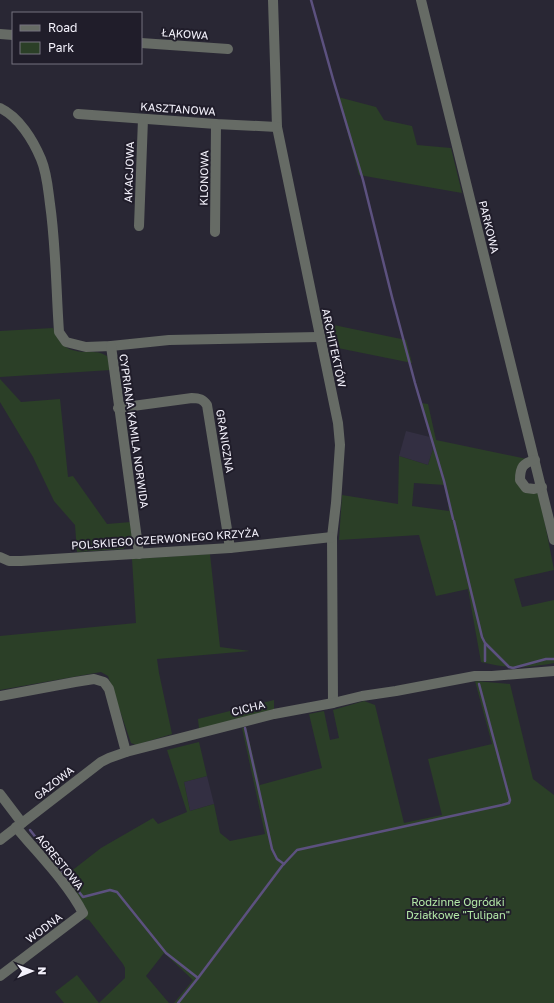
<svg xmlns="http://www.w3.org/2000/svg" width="554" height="1003" font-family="'Golos Text',sans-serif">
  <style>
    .built { fill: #332f42 }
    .green { fill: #2b3f27; fill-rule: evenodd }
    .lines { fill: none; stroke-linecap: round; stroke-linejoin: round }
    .stream { stroke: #5c517f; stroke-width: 2.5 }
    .minor { stroke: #666b65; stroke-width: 10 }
    .labels { text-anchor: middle; stroke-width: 4; stroke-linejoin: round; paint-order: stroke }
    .street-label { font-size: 11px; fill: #f3f1fb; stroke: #201d2a }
    .park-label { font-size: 11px; fill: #b3e8a7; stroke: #201d2a }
  </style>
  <rect width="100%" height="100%" fill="#292734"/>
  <g class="built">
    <path d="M 406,431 L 430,437 L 433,449 L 428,465 L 399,456 Z"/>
    <path d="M 207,776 L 214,804 L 190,811 L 184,782 Z"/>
  </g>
  <g class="green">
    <path d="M 338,97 L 376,107 L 384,120 L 412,126 L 417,145 L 451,148 L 462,193 L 359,175 Z"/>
    <path d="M 324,323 L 406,340 L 412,363 L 328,346 Z"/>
    <path d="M 53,328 C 60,345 66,351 85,352 C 94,352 99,351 107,356 L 111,370 L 0,377 L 0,331 Z"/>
    <path d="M 0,379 L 21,402 L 60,399 L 68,477 L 73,476 L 107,524 L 131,522 L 133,541 L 123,549 L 77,552 L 75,525 L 54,501 L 33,457 L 0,402 Z"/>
    <path d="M 421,403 L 428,404 L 436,440 L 527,459 L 518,482 L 539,493 L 554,570 L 514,579 L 522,607 L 554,600 L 554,663 C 526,668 509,669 481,662 L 468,589 L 436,596 L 419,535 L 339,540 L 342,495 L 398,504 L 399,456 L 428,465 L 433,449 ZM 414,483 L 445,485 L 449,511 L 412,506 Z"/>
    <path d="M 210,554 L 220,647 L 250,651 L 157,659 L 159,673 L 172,734 L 136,745 L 131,743 L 108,676 L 101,672 L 0,690 L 0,636 L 136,623 L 132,559 Z"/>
    <path d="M 475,681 L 510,684 L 533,779 L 554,795 L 554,1003 L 174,1003 L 193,980 L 164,953 L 146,976 L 169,1003 L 99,1003 L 125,978 L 125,968 L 123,964 L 89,920 L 85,919 L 87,912 L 83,904 L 65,876 L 101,848 L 153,818 L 158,824 L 187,812 L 167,750 L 199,742 L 207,776 L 184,782 L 190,811 L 214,804 L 220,833 L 230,841 L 265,834 L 242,728 L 246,727 L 260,785 L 322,768 L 309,714 L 324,711 L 330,740 L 339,738 L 333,710 L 364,701 L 375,705 L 404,823 L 442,815 L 428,759 L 492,744 Z"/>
    <path d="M 274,700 L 274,710 L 199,729 L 198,719 Z"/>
    <path d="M 77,975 L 99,1003 L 64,1003 L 55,992 Z"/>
  </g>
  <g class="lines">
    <g class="stream">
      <path d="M 311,0 L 333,79 L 363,180 L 392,297 L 415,383 L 444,481 L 453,519"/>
      <path d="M 454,521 L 482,637 L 485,643 L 509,667 L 513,668 L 546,659 L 554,659"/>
      <path d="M 485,661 L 485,644"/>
      <path d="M 245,728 L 272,849 L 277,859 L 284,864"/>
      <path d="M 30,830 L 83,897 L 110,890 L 117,892 L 166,953 L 198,978"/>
      <path d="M 178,1003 L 198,978 L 282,866 L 297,850 L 502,805 L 509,803 L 510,800 L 479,684"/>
    </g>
    <g class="minor">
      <path d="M 273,0 L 277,127 L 338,423 L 340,445 L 336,503 L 332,537 L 333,703"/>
      <path d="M 421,0 L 554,540"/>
      <path d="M 0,34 L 13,35"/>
      <path d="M 141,43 L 228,49"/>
      <path d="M 0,108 C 19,117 33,140 41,159 C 47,173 48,189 50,204 C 56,246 56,289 59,332 L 66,342 L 86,347 L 111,346 L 169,340 L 319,337"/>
      <path d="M 78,114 L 216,124 L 277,127"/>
      <path d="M 139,226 L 143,119"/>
      <path d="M 215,232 L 216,124"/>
      <path d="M 111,346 L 139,554"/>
      <path d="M 118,408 L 192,398 C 199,398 203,399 207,405 L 230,548"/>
      <path d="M 535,460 C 523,463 520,467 520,480 L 526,488 L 534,489 L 542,487"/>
      <path d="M 0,557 L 9,561 L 21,561 L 230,548 L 332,537"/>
      <path d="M 0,696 L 75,682 L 94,679 L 104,682 L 109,689 L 126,752"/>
      <path d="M 0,794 L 22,823"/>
      <path d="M 0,840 L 101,762 L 109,758 L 126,752 L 274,714 L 333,703 L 362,696 L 396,691 L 475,676 L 492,676 L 554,671"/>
      <path d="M 0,976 L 83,913 C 67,882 38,854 16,827"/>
    </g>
  </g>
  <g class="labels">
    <g class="street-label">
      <text transform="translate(185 34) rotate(4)" y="4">ŁĄKOWA</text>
      <text transform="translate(178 109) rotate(4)" y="4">KASZTANOWA</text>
      <text transform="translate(129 172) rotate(-88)" y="4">AKACJOWA</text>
      <text transform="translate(204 178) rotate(-89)" y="4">KLONOWA</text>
      <text transform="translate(489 227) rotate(76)" y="4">PARKOWA</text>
      <text transform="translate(334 348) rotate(78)" y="4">ARCHITEKTÓW</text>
      <text transform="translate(134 431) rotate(82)" y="4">CYPRIANA KAMILA NORWIDA</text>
      <text transform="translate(225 441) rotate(81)" y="4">GRANICZNA</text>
      <text transform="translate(165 539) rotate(-4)" y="4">POLSKIEGO CZERWONEGO KRZYŻA</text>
      <text transform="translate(248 708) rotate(-14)" y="4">CICHA</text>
      <text transform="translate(54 783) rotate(-38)" y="4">GAZOWA</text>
      <text transform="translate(60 862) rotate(51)" y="4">AGRESTOWA</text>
      <text transform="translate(44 928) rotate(-37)" y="4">WODNA</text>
    </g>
    <g class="park-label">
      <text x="458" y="906">Rodzinne Ogródki<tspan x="458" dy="13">Działkowe "Tulipan"</tspan></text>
    </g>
  </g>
  <rect x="12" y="12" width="130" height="52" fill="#201d2a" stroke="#74727e"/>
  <rect x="20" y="25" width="20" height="6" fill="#666b65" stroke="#74727e"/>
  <text x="48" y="32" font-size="12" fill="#f3f1fb">Road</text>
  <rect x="20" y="42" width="20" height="12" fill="#2b3f27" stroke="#74727e"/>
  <text x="48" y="52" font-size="12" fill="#f3f1fb">Park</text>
  <g transform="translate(32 971) rotate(89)" stroke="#201d2a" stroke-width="3" paint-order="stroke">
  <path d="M0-3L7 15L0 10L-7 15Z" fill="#f3f1fb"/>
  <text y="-6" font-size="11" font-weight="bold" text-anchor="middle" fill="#f3f1fb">N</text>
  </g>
</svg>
